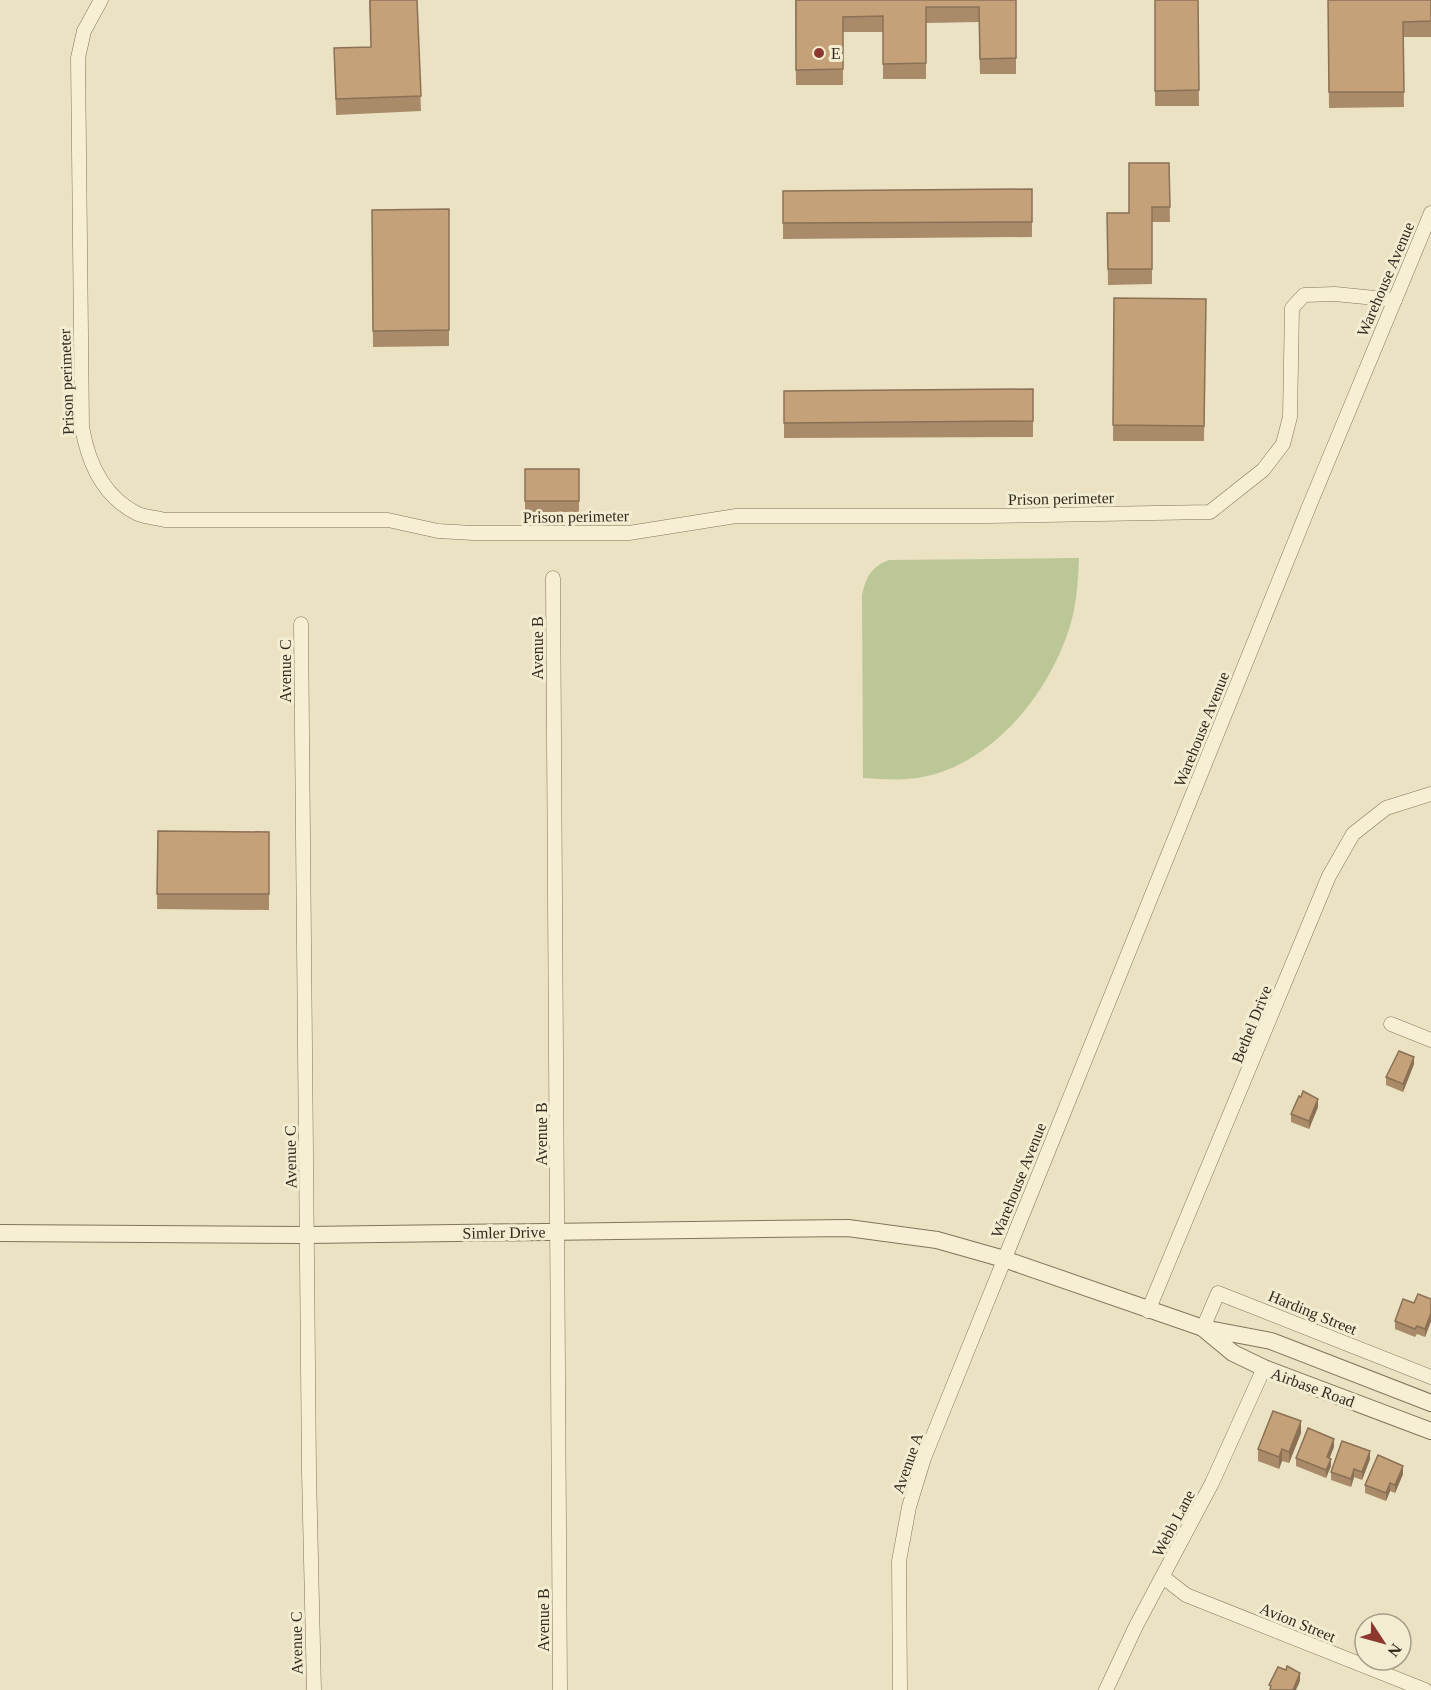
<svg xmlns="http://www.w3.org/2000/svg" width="1431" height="1690" font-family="'Times New Roman',serif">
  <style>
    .pitch { fill: #bcc797 }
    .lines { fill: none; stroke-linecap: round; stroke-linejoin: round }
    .minor-casing { stroke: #82745b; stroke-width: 15 }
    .tertiary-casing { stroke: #82745b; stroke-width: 18 }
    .minor { stroke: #f6efd4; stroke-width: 14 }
    .tertiary { stroke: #f6efd4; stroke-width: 16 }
    .wall { fill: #a98a69 }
    .shaded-wall { fill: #8a7155 }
    .building { fill: #c5a17a; stroke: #8a7155; stroke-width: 1.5 }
    .poi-dot { fill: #8c382f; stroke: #f2ecd1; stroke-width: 2 }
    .labels { text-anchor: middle; stroke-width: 6; stroke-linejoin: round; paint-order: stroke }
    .poi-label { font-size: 16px; fill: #332a1e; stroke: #f2ecd1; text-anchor: start }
    .street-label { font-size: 16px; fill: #332a1e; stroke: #f2ecd1 }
  </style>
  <rect width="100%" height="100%" fill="#eae2c2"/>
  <path class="pitch" d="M 1079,558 C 1078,581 1077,603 1070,626 C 1050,692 994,763 923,777 C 903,781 883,779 863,778 L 862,596 C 865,578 872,566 889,560 Z"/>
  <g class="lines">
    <g class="minor-casing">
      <g id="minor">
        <path d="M 101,0 L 84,31 L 78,58 L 82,427 C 88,462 103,497 138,514 C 146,517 157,518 165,520 L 388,520 L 438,531 L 473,533 L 629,533 L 736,516 L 989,516 L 1210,512 L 1263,470 L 1283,444 L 1290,417 L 1292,308 L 1304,295 L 1335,294 L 1395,300"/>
        <path d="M 553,578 L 560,1690"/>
        <path d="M 301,624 L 309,1472 L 314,1690"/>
        <path d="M 1391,1024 L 1431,1040"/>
        <path d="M 1148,1311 L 1329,876 L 1353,834 L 1386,808 L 1431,794"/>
        <path d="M 1203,1328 L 1218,1293 L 1431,1377"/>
        <path d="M 1163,1577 L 1186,1595 L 1425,1690"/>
        <path d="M 900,1690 L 899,1561 L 909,1507 L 924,1458 L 1308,509 L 1431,213"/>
        <path d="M 1106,1690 L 1136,1626 L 1212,1483 L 1264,1368"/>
      </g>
    </g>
    <g class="tertiary-casing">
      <g id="tertiary">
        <path d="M 0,1233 L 307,1235 L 848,1228 L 937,1240 L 1004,1259 L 1203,1328 L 1271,1341 L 1431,1403"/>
        <path d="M 1204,1329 L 1233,1353 L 1264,1368 L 1431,1431"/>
      </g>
    </g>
    <use href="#minor" class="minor"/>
    <use href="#tertiary" class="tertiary"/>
  </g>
  <g class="wall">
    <path d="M 369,0 L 417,0 L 421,111 L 336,115 L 334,48 L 371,47 Z"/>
    <path d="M 795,0 L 1016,0 L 1016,74 L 980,74 L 979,22 L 926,23 L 926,79 L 883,79 L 883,32 L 843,32 L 843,85 L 796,85 Z"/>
    <path d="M 1155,0 L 1198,0 L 1199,106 L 1155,106 Z"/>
    <path d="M 1328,0 L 1431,0 L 1431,37 L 1403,37 L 1404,107 L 1329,108 Z"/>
    <path d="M 1169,163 L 1170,222 L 1152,222 L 1152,284 L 1108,285 L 1107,213 L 1129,213 Z"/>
    <path d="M 1032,189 L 1032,237 L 783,239 L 783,191 Z"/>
    <path d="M 449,209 L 449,346 L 373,347 L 372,210 Z"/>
    <path d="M 1114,298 L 1206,299 L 1204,441 L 1113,441 Z"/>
    <path d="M 1033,389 L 1033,437 L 784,438 L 784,391 Z"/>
    <rect x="525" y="469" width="54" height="43"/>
    <path d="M 158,831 L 269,832 L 269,910 L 157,909 Z"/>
    <path d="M 1414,1064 L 1403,1092 L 1386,1085 L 1386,1077 Z"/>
    <path d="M 1301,1097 L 1318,1107 L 1309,1129 L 1291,1122 L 1291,1114 Z"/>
    <path d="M 1431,1299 L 1431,1321 L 1425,1337 L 1417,1334 L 1415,1337 L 1395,1329 L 1395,1321 L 1414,1303 Z"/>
    <path d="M 1301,1433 L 1289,1463 L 1282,1461 L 1279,1469 L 1258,1461 L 1258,1449 Z"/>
    <path d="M 1334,1447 L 1329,1458 L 1331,1466 L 1326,1478 L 1296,1466 L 1296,1458 Z"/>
    <path d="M 1370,1459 L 1362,1480 L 1354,1477 L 1351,1487 L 1331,1480 L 1331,1472 Z"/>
    <path d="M 1403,1474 L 1395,1493 L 1390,1491 L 1386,1501 L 1365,1493 L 1365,1485 Z"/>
  </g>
  <g class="shaded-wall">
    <path d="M 1414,1057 L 1414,1064 L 1403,1092 L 1403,1084 Z"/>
    <path d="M 1318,1099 L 1318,1107 L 1309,1129 L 1309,1121 Z"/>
    <path d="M 1431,1313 L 1431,1321 L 1425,1337 L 1425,1329 Z"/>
    <path d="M 1301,1421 L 1301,1433 L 1289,1463 L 1289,1452 Z"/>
    <path d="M 1334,1439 L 1334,1447 L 1327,1465 L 1327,1457 Z"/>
    <path d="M 1282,1449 L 1282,1461 L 1279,1469 L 1279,1457 Z"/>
    <path d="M 1370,1451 L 1370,1459 L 1362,1480 L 1362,1472 Z"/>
    <path d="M 1331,1459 L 1331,1466 L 1326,1478 L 1326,1470 Z"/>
    <path d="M 1403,1466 L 1403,1474 L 1395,1493 L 1395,1485 Z"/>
    <path d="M 1354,1469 L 1354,1477 L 1351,1487 L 1351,1479 Z"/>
    <path d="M 1390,1483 L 1390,1491 L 1386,1501 L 1386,1493 Z"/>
    <path d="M 1300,1673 L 1300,1681 L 1296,1690 L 1293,1690 Z"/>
  </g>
  <g class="building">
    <path d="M 370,0 L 417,0 L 421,96 L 336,99 L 334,48 L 371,47 Z"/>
    <path d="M 796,0 L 1016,0 L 1016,58 L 980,59 L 979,7 L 926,7 L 926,63 L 883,64 L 883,16 L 843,17 L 843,69 L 796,70 Z"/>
    <path d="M 1155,0 L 1198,0 L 1199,90 L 1155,91 Z"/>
    <path d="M 1328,0 L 1431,0 L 1431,21 L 1403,22 L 1404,92 L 1329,92 Z"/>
    <path d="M 1129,163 L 1169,163 L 1170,207 L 1152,207 L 1152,269 L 1108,269 L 1107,213 L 1129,213 Z"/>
    <path d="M 1032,189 L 1032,222 L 783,223 L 783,191 Z"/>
    <path d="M 449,209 L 449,330 L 373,331 L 372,210 Z"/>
    <path d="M 1114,298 L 1206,299 L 1204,426 L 1113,425 Z"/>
    <path d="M 1033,389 L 1033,421 L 784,423 L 784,391 Z"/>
    <rect x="525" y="469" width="54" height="32"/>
    <path d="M 158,831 L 269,832 L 269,894 L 157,894 Z"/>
    <path d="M 1399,1051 L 1414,1057 L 1403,1084 L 1386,1077 Z"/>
    <path d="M 1303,1091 L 1318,1099 L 1309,1121 L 1291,1114 L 1299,1096 L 1301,1097 Z"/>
    <path d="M 1418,1294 L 1431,1299 L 1431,1313 L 1425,1329 L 1417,1326 L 1415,1329 L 1395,1321 L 1403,1299 L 1414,1303 Z"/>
    <path d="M 1273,1411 L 1301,1421 L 1289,1452 L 1282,1449 L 1279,1457 L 1258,1449 Z"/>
    <path d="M 1308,1428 L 1334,1439 L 1327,1457 L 1331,1459 L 1326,1470 L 1296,1458 Z"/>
    <path d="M 1342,1441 L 1370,1451 L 1362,1472 L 1354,1469 L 1351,1479 L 1331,1472 Z"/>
    <path d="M 1378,1455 L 1403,1466 L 1395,1485 L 1390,1483 L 1386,1493 L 1365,1485 Z"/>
    <path d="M 1287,1666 L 1300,1673 L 1293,1690 L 1270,1690 L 1271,1686 L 1269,1685 L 1278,1667 L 1286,1670 Z"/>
  </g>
  <circle class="poi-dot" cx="819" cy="53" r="6"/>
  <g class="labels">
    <g class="poi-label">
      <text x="831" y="59">E</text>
    </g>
    <g class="street-label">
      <text transform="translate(1385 279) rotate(-67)" y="6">Warehouse Avenue</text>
      <text transform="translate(66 382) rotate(-92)" y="6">Prison perimeter</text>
      <text transform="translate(1061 498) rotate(-1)" y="6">Prison perimeter</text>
      <text transform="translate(576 516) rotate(-1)" y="6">Prison perimeter</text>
      <text transform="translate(537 648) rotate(-90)" y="6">Avenue B</text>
      <text transform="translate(285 671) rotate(-90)" y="6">Avenue C</text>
      <text transform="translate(1201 729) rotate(-68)" y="6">Warehouse Avenue</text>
      <text transform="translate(1251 1024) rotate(-68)" y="6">Bethel Drive</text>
      <text transform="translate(541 1134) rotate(-90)" y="6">Avenue B</text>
      <text transform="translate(290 1157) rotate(-91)" y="6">Avenue C</text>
      <text transform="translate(1018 1180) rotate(-68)" y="6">Warehouse Avenue</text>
      <text transform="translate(504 1232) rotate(-1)" y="6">Simler Drive</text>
      <text transform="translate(1313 1312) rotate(22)" y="6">Harding Street</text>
      <text transform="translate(1313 1387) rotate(20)" y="6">Airbase Road</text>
      <text transform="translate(907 1463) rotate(-71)" y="6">Avenue A</text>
      <text transform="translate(1173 1523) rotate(-62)" y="6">Webb Lane</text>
      <text transform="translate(543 1620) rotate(-90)" y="6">Avenue B</text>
      <text transform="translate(1298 1622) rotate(22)" y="6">Avion Street</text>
      <text transform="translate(296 1643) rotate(-91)" y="6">Avenue C</text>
    </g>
  </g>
  <g transform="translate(1383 1642) rotate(126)"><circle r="28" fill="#f2ecd1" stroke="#a69e89" stroke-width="1.5"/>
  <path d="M0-4.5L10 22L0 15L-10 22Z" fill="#8c382f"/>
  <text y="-9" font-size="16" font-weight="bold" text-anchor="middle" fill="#332a1e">N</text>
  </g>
</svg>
